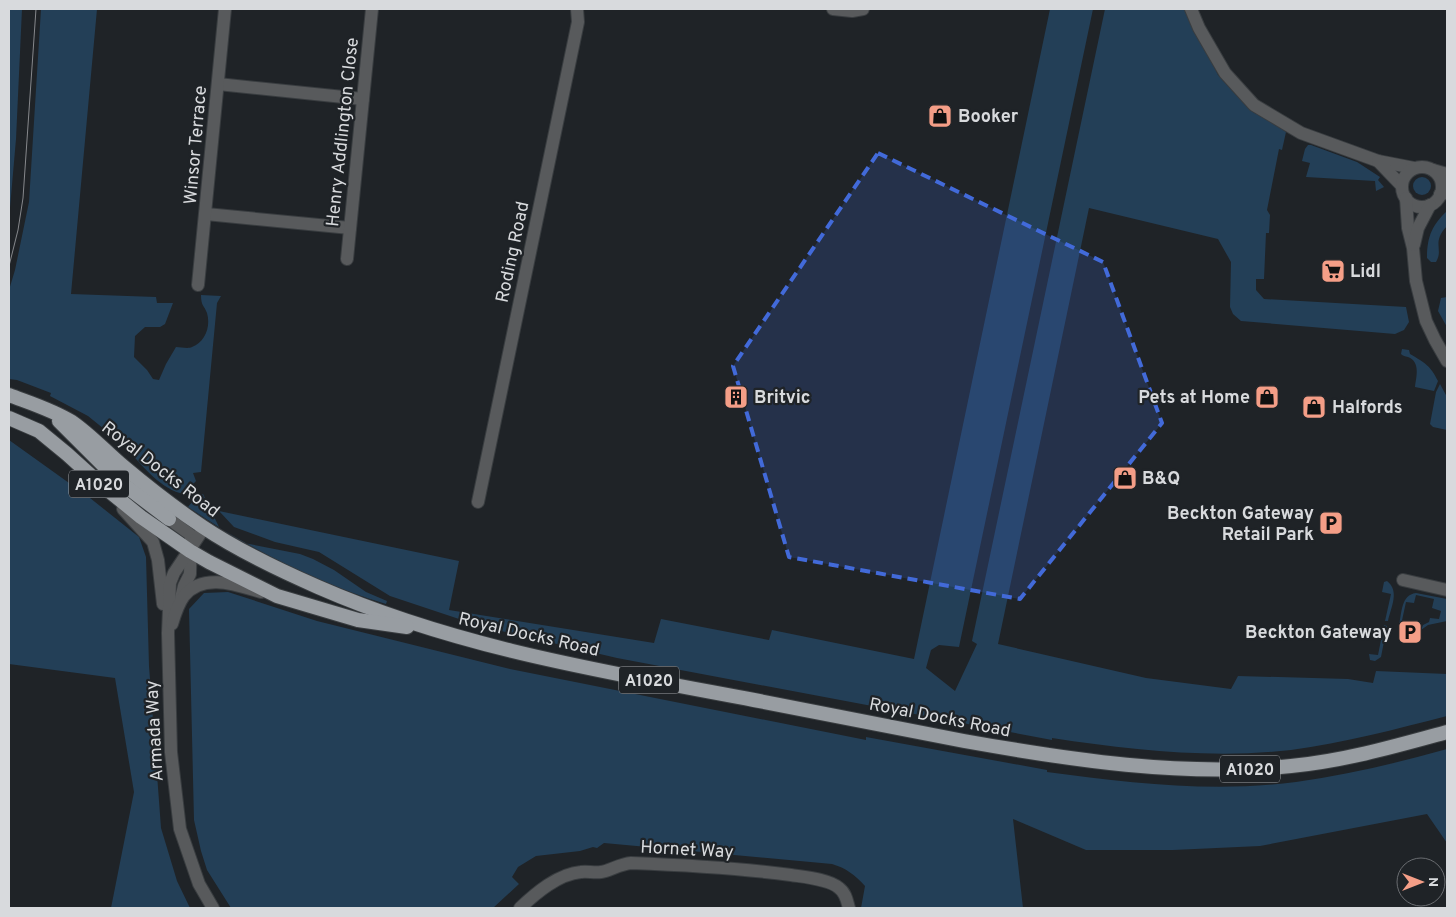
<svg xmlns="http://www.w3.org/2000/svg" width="1456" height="917" font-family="Overpass,sans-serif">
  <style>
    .green { fill: #233f57 }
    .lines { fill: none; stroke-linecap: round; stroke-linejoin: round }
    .minor-casing { stroke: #393d40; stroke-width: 14 }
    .tertiary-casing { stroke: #393d40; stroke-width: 14 }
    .trunk-casing { stroke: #393d40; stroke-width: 16 }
    .minor { stroke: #585a5c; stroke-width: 12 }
    .tertiary { stroke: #585a5c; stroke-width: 12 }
    .trunk { stroke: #989da2; stroke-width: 14 }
    .tram { stroke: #86888c; stroke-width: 1 }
    .marked { fill: #426ad9; fill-opacity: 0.2; stroke: #426ad9; stroke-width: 4; stroke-dasharray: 10 6; stroke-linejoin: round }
    .labels { text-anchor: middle; stroke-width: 4.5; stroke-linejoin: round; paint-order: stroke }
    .shield { fill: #1f2327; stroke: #a0a3a6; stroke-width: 1 }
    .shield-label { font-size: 16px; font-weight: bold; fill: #d8dadd }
    .poi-label { font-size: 18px; font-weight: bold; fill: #d8dadd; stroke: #1f2327; text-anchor: start }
    .street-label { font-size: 18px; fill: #d8dadd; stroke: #1f2327 }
  </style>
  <rect width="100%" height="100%" fill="#1f2327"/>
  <g class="green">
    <path d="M 9,9 L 22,9 L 16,139 L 9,219 Z"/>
    <path d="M 41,9 L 97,9 L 71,294 L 156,297 L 157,303 L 173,303 L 165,324 L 160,327 L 145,327 L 135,336 L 134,357 L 147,370 L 153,379 L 159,380 L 166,364 L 176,347 C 181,347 188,349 192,347 C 205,342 211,327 207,313 C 204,305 201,306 201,295 L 221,296 L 217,303 L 201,472 L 193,473 L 196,481 L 184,494 C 162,490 143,467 129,451 L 131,448 L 122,438 L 114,437 L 88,416 L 50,396 L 51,393 L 17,380 L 9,379 L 9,290 L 15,270 L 29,202 Z"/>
    <path d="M 1050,9 L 1093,9 L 959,647 L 939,645 L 931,650 L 926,668 L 955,691 L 977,644 L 972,641 L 1105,9 L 1186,9 L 1218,75 L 1238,97 L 1286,132 L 1282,150 L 1279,149 L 1267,210 L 1270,215 L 1269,233 L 1266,233 L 1264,279 L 1256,279 L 1256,290 L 1264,299 L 1406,307 L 1409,322 L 1404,330 L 1395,334 L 1241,321 L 1233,314 L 1230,307 L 1231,262 L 1218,239 L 1089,208 L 998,644 L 1146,678 L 1231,689 L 1238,676 L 1348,679 L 1373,683 L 1376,671 L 1447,674 L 1447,716 C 1396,729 1344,743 1291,750 C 1212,759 1131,750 1052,738 L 1052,740 L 617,658 L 480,626 L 390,596 L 319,552 L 275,542 L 234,527 L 219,511 L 459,561 L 449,610 L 654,643 L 661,619 L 769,640 L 772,630 L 914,659 Z"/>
    <path d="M 1308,145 L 1311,145 L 1357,162 L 1380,177 L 1378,180 L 1384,187 L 1376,191 L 1375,181 L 1306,177 L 1310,163 L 1302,161 L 1305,149 Z"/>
    <circle cx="1422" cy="186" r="9"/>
    <path d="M 1447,211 L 1447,226 C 1431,243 1444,249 1436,262 L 1431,262 L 1427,258 C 1427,237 1432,225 1447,211 Z"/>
    <path d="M 1447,297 L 1447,327 L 1438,311 L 1441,298 Z"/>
    <path d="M 1402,349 L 1409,350 L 1410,354 C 1425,363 1430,365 1438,381 L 1434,391 L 1415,387 C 1416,378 1421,362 1408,357 C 1405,356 1403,356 1401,354 Z"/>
    <path d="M 1440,384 L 1447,397 L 1447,430 L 1433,427 L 1430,424 L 1436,392 Z"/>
    <path d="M 9,440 L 90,498 L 139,537 L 146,557 L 149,666 L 161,828 L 177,881 L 190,908 L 111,908 L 134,792 L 115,678 L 9,664 Z"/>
    <path d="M 203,494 L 219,527 L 244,543 L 300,554 L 313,559 L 334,570 L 366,592 L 387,601 L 386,604 C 314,582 250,549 188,507 L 198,495 Z"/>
    <path d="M 1387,581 C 1400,591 1391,607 1388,621 L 1385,621 L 1391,594 L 1382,592 L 1384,582 Z"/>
    <path d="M 228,592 L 317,621 L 510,669 L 866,740 L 866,737 L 1047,770 L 1047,772 C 1129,783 1213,793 1296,782 C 1347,775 1397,763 1447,749 L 1447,843 L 1427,814 L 1260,846 L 1173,850 L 1086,850 L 1013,819 L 1023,908 L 861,908 L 865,886 C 855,875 846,868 832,864 L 604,843 L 597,848 L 593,847 L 580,851 L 536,856 L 518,867 L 512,877 L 519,884 L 493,908 L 231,908 L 207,870 L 201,851 L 194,820 L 189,609 L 204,593 Z"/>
    <path d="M 1416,593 L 1447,599 L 1447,621 L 1428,625 L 1421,630 L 1423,625 L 1429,622 L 1430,618 L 1439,619 L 1441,611 L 1432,608 L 1434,599 L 1416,595 L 1414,603 L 1406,602 L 1401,625 L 1399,625 C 1402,612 1401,595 1416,593 Z"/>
    <path d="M 1384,625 L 1387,626 L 1381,657 L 1375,661 L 1370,660 L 1369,654 L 1378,655 Z"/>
  </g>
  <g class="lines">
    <g class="minor-casing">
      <g id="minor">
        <path d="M 833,9 L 852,11 L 863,9"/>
        <path d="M 1191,9 L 1199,28 L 1225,73 L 1254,105 L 1301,133 L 1378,161 L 1414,168"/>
        <path d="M 218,84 L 363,99"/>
        <path d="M 1378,161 L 1402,186"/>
        <path d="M 1433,170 L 1447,174"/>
        <path d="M 1440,194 L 1447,193"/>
        <path d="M 206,214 L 350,228"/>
        <path d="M 347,259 L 372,9"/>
        <path d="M 198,285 L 225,9"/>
        <path d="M 478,502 L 578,22 L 577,9"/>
        <path d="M 1403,580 L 1447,590"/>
        <path d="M 520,908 C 536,893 558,874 581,872 C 587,871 594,873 601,872 C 609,871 620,864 631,863 C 684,865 738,868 791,875 C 804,877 829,879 839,888 C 846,893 847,901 849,908"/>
      </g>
    </g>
    <g class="tertiary-casing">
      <g id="tertiary">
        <circle cx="1422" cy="187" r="20"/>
        <path d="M 1406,198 L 1408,228 L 1413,248 L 1416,281 L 1426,321 L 1435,340 L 1447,361"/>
        <path d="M 1414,245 L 1418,228 L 1430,205"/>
        <path d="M 123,509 L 153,542 L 158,560 L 163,604"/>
        <path d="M 169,519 L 191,535 L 190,574 L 184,586 L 181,598"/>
        <path d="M 204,528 L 174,573 L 170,583 L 168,633 L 171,752 L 180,829 L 199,884 L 213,908"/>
        <path d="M 172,624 C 175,614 178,604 184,596 C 203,572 237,585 261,592"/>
      </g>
    </g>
    <g class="trunk-casing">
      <g id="trunk">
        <path d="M 9,395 C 30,403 53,410 72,422 C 91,435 107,453 124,467 C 149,488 176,509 203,527 C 239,551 279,570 318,587 C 457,648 606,672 754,700 C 824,714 894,728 964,741 C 1071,760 1181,777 1291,766 C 1344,761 1396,746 1447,732"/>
        <path d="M 9,418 L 39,431 L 67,454 L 98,482 L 141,517 L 190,551 L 209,562 L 277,596 L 358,620 L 407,627"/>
        <path d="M 59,421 L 119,481 L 169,519"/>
      </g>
    </g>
    <use href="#minor" class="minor"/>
    <use href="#tertiary" class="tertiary"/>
    <use href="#trunk" class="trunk"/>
    <path class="tram" d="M 9,266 L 18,230 L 23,198 L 36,9"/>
  </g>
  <path class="marked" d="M 878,153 L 1103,262 L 1162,423 L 1020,599 L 789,557 L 733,366 Z"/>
  <defs>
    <g id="shop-square" transform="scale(1.25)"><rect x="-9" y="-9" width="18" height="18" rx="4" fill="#f49e87" stroke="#1f2327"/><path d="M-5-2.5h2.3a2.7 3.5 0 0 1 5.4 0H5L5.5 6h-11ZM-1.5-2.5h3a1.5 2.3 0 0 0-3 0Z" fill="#111"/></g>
    <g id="supermarket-square" transform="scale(1.25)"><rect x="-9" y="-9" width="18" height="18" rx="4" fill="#f49e87" stroke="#1f2327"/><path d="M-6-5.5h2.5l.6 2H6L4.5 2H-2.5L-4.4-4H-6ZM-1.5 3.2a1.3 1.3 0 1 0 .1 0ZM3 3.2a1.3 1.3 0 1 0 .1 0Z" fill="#111"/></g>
    <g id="building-square" transform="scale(1.25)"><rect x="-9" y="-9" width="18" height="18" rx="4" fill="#f49e87" stroke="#1f2327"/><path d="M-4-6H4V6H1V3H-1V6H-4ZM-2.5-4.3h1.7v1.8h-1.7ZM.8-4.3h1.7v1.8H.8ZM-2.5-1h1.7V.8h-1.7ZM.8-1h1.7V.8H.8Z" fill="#111"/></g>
    <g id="parking-square" transform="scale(1.25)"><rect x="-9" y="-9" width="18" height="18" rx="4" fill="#f49e87" stroke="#1f2327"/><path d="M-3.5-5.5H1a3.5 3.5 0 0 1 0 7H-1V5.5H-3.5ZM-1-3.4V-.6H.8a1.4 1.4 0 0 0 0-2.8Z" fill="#111"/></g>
  </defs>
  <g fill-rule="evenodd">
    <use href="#shop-square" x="940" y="116"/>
    <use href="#supermarket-square" x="1333" y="271"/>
    <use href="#building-square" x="736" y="397"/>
    <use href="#shop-square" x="1267" y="397"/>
    <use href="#shop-square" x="1314" y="407"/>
    <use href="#shop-square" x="1125" y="478"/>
    <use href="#parking-square" x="1331" y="523"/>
    <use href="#parking-square" x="1410" y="632"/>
  </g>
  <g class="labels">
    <g class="shield">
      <rect x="69" y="470.5" width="60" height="27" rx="4"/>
      <rect x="619" y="666.5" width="60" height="27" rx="4"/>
      <rect x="1220" y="755.5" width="60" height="27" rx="4"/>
    </g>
    <g class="shield-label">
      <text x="99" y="490">A1020</text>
      <text x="649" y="686">A1020</text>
      <text x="1250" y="775">A1020</text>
    </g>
    <g class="poi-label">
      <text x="958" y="122">Booker</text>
      <text x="1350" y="277">Lidl</text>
      <text x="754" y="403">Britvic</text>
      <text x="1250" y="403" text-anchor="end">Pets at Home</text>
      <text x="1332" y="413">Halfords</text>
      <text x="1142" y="484">B&amp;Q</text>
      <text x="1314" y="519" text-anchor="end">Beckton Gateway<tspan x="1314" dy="21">Retail Park</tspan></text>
      <text x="1392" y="638" text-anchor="end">Beckton Gateway</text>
    </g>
    <g class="street-label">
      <text transform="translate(342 132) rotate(-84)" y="6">Henry Addlington Close</text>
      <text transform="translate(195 145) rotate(-85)" y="6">Winsor Terrace</text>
      <text transform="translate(512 252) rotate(-78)" y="6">Roding Road</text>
      <text transform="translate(161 469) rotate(38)" y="6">Royal Docks Road</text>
      <text transform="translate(529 634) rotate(13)" y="6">Royal Docks Road</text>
      <text transform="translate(940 717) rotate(11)" y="6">Royal Docks Road</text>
      <text transform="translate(154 731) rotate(-93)" y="6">Armada Way</text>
      <text transform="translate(687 849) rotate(3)" y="6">Hornet Way</text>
    </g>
  </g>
  <rect width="1456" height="917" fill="none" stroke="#d8dadd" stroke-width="20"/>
  <g transform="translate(1421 882) rotate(90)"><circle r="24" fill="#1f2327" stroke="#696c70"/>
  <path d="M0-4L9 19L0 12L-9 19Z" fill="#f49e87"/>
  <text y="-8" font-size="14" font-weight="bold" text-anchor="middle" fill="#d8dadd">N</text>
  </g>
</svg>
